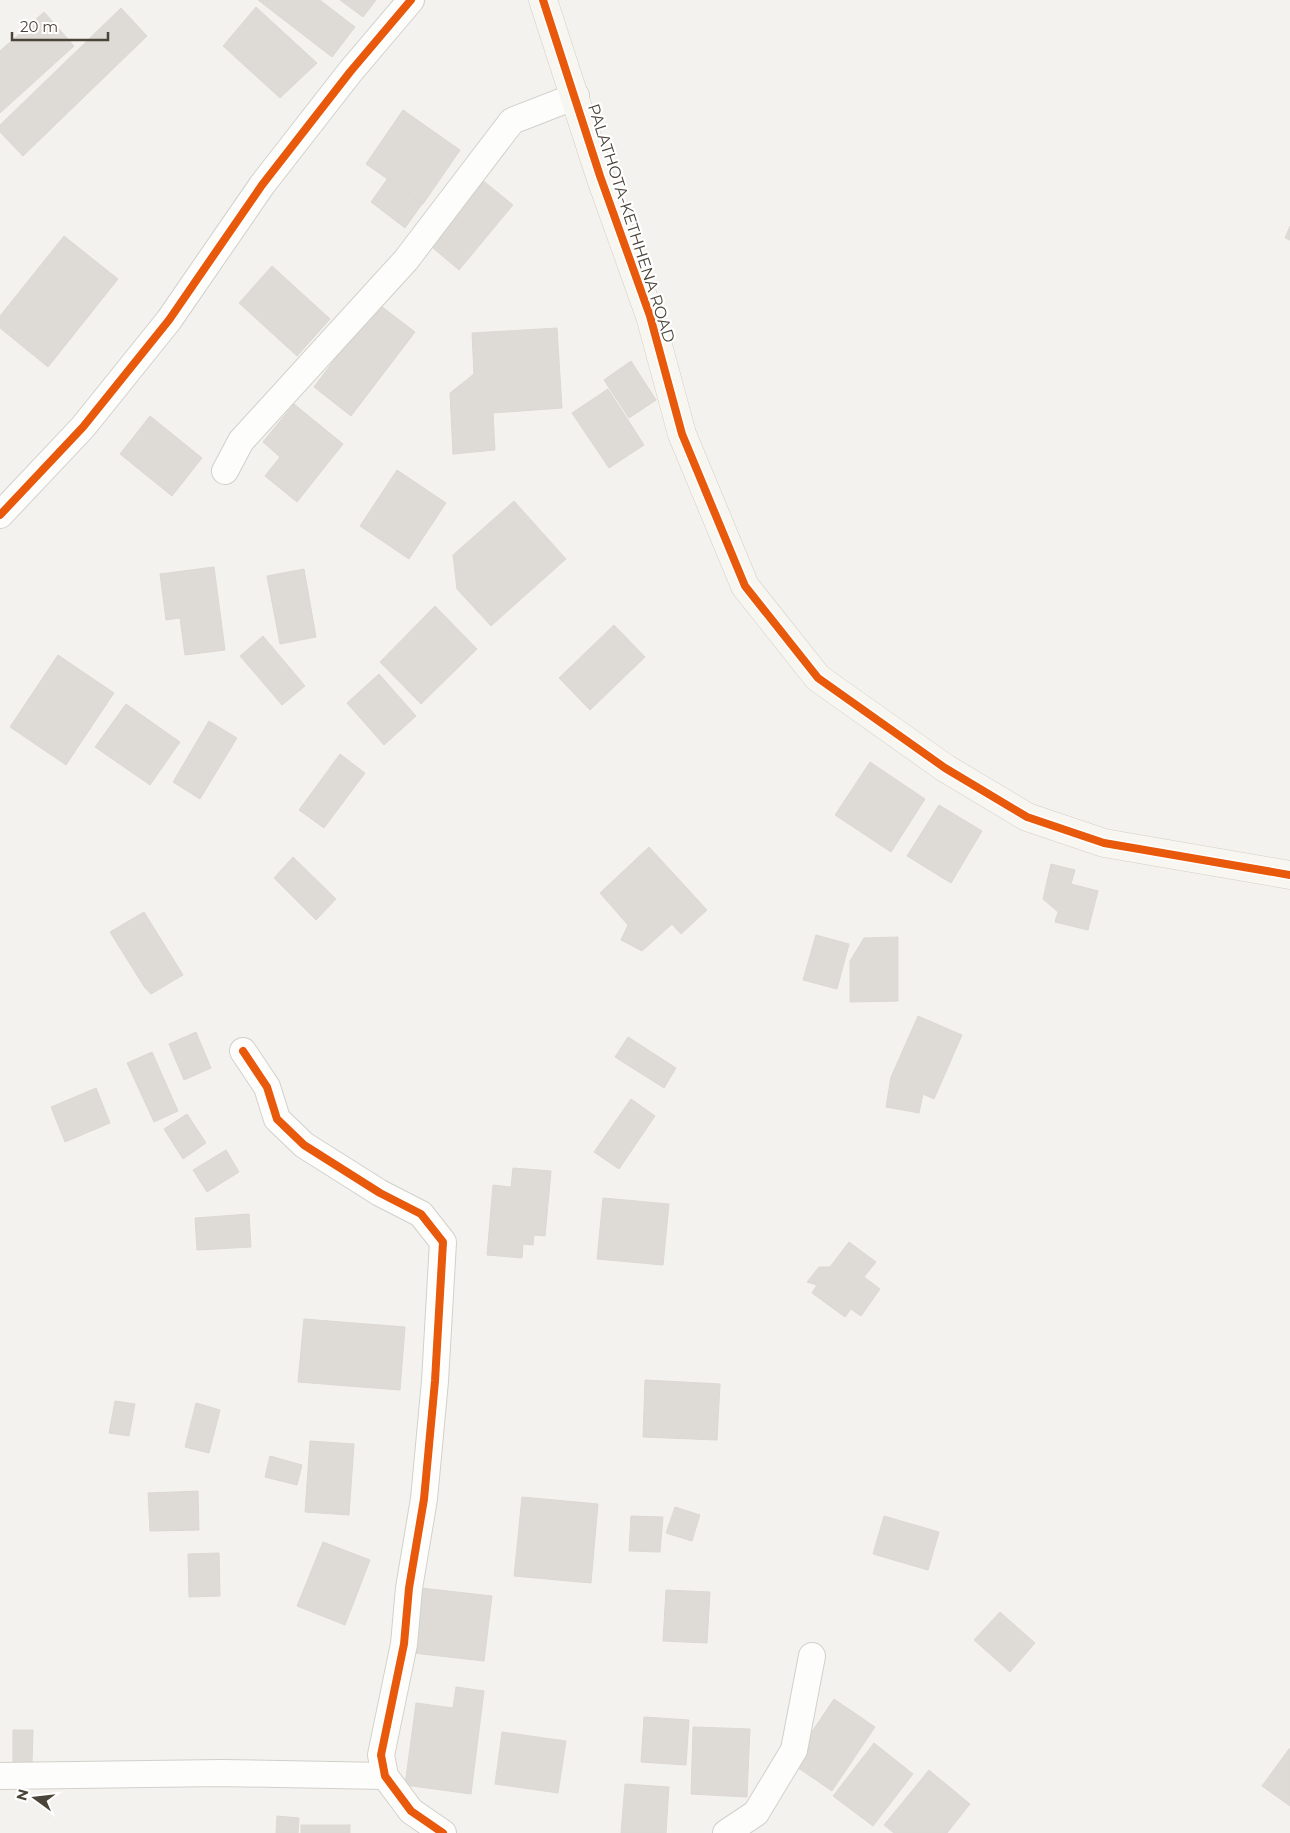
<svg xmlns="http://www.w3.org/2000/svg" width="1290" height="1833" font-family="Montserrat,sans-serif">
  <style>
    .building { fill: #dedbd6; stroke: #dcd9d4 }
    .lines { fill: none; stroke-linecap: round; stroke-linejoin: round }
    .street-casing { stroke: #d2d0cb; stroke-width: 28 }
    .secondary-casing { stroke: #d3cfc5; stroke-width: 29 }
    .street { stroke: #fdfdfc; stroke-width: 26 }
    .secondary { stroke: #f7f6f1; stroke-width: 28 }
    .cycleway-casing { stroke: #fff; stroke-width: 11 }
    .cycleway { stroke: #e8590c; stroke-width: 8 }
    .labels { text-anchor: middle; stroke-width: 4.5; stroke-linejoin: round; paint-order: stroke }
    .street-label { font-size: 16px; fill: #4b4439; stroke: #fff }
  </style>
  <rect width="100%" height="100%" fill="#f4f2ee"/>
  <g class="building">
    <path d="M 258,0 L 320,0 L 355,27 L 332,57 Z"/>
    <path d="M 340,0 L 376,0 L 363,17 Z"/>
    <path d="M 256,7 L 317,63 L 280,98 L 223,46 Z"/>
    <path d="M 121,8 L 147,36 L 23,156 L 0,132 L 0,125 Z"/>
    <path d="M 44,12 L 74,46 L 0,113 L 0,51 Z"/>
    <path d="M 403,110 L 460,150 L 423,204 L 366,164 Z"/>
    <path d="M 388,178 L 422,204 L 405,228 L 371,202 Z"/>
    <path d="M 480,178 L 513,205 L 459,270 L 427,243 Z"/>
    <path d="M 1290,226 L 1290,240 L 1285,238 Z"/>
    <path d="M 64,236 L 118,279 L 48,367 L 0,328 L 0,316 Z"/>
    <path d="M 272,266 L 330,319 L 297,356 L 239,303 Z"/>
    <path d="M 377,303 L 415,332 L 351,416 L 314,387 Z"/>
    <path d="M 557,328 L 562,408 L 493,413 L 495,450 L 453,454 L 450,393 L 474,374 L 472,333 Z"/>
    <path d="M 631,361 L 656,400 L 629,418 L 604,380 Z"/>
    <path d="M 608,389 L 644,445 L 609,468 L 572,413 Z"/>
    <path d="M 294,404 L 343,444 L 297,502 L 265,476 L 280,457 L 263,442 Z"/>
    <path d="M 150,416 L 202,458 L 172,496 L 120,454 Z"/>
    <path d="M 397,470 L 446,503 L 409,559 L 360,526 Z"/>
    <path d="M 514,501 L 566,559 L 491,626 L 457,589 L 453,555 Z"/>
    <path d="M 214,567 L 225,650 L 185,655 L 180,618 L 166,620 L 160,574 Z"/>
    <path d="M 304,569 L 316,637 L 280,644 L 267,576 Z"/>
    <path d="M 435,606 L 477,649 L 421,704 L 380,662 Z"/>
    <path d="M 614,625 L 645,657 L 590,710 L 559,678 Z"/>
    <path d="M 263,636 L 305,686 L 282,705 L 240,656 Z"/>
    <path d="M 58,655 L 114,693 L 66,765 L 10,727 Z"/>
    <path d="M 379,674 L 416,716 L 384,745 L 347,703 Z"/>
    <path d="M 126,704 L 180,742 L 150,785 L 95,747 Z"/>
    <path d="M 209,721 L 237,738 L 200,799 L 173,782 Z"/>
    <path d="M 340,754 L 365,773 L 324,828 L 299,810 Z"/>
    <path d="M 870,762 L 925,799 L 891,852 L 835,815 Z"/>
    <path d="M 939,805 L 982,831 L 951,883 L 907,856 Z"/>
    <path d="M 649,847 L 707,910 L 681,934 L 672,924 L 642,951 L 621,940 L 628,925 L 600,893 Z"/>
    <path d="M 293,857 L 336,899 L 316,920 L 274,878 Z"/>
    <path d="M 1051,864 L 1075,870 L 1071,884 L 1098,891 L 1088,930 L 1055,922 L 1058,912 L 1043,899 Z"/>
    <path d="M 144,912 L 183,975 L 151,994 L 145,988 L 110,932 Z"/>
    <path d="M 816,935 L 849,944 L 837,989 L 803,980 Z"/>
    <path d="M 898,937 L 898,1001 L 850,1002 L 850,961 L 864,938 Z"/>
    <path d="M 918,1016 L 962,1035 L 934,1099 L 923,1094 L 919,1113 L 886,1107 L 891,1077 Z"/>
    <path d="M 196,1032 L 211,1068 L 184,1080 L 169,1044 Z"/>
    <path d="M 628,1037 L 676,1068 L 664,1088 L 615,1057 Z"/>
    <path d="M 152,1052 L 178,1111 L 154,1122 L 127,1063 Z"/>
    <path d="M 96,1088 L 110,1123 L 65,1142 L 51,1107 Z"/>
    <path d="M 631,1099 L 655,1116 L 619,1169 L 594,1152 Z"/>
    <path d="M 187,1114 L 206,1143 L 183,1159 L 164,1129 Z"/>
    <path d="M 226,1150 L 239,1172 L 207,1192 L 193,1170 Z"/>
    <path d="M 513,1168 L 551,1171 L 545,1236 L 534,1235 L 533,1245 L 523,1244 L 522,1258 L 487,1255 L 493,1185 L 511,1187 Z"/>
    <path d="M 603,1198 L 669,1204 L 663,1265 L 597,1259 Z"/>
    <path d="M 249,1214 L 251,1247 L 197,1250 L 195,1218 Z"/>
    <path d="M 849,1242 L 876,1262 L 864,1277 L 880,1289 L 861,1316 L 851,1309 L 845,1317 L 812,1293 L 817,1285 L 807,1282 L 819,1267 L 830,1267 Z"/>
    <path d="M 304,1319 L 405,1327 L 400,1390 L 298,1382 Z"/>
    <path d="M 645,1380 L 720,1384 L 717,1440 L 643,1437 Z"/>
    <path d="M 115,1401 L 135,1404 L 129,1436 L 109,1433 Z"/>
    <path d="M 196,1403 L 220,1410 L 209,1453 L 185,1447 Z"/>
    <path d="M 310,1441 L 354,1444 L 349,1515 L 305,1512 Z"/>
    <path d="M 270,1456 L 302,1465 L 297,1485 L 265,1477 Z"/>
    <path d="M 198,1491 L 199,1530 L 150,1531 L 148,1493 Z"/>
    <path d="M 522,1497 L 598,1504 L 591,1583 L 514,1576 Z"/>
    <path d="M 675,1507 L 700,1515 L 692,1541 L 666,1533 Z"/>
    <path d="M 631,1516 L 663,1517 L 660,1552 L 629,1551 Z"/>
    <path d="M 884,1516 L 939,1532 L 928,1570 L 873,1554 Z"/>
    <path d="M 323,1542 L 370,1560 L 345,1625 L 297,1606 Z"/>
    <path d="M 219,1553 L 220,1596 L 189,1597 L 188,1554 Z"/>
    <path d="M 421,1588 L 492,1596 L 484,1661 L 413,1653 Z"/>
    <path d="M 666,1590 L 710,1592 L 707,1643 L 663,1641 Z"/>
    <path d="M 1000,1612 L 1035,1643 L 1010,1672 L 974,1640 Z"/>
    <path d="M 456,1687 L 484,1691 L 471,1794 L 405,1785 L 416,1703 L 453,1708 Z"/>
    <path d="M 834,1699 L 875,1727 L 832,1791 L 791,1763 Z"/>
    <path d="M 644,1717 L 689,1720 L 686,1765 L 641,1762 Z"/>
    <path d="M 693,1727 L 750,1729 L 747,1797 L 691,1794 Z"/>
    <path d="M 13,1730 L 33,1730 L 32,1762 L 13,1762 Z"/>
    <path d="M 502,1732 L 566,1741 L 558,1793 L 495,1784 Z"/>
    <path d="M 874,1743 L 913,1774 L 873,1826 L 833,1796 Z"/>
    <path d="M 1289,1749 L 1290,1749 L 1290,1806 L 1262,1786 Z"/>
    <path d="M 929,1770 L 970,1804 L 947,1833 L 894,1833 L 884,1825 Z"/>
    <path d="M 625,1784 L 669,1787 L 666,1833 L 621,1833 Z"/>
    <path d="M 277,1816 L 299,1818 L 298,1833 L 276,1833 Z"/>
    <rect x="301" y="1825" width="49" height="8"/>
  </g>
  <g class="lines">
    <g class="street-casing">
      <g id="street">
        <path d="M 225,471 L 241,441 L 406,260 L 512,121 L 576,96"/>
        <path d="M 0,515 L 83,427 L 169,320 L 262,185 L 350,72 L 411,0"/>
        <path d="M 243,1051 L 267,1087 L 277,1119 L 304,1145 L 380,1193 L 421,1214 L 443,1242 L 435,1381 L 424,1499 L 409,1588 L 404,1644 L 381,1755 L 385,1776 L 411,1811 L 443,1833"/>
        <path d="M 0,1776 L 222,1773 L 385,1776"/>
        <path d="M 726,1833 L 756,1813 L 794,1750 L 812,1656"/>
      </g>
    </g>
    <g class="secondary-casing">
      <path id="secondary" d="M 543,0 L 600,176 L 650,316 L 682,434 L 745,586 L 818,678 L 945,768 L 1027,817 L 1104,843 L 1290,875"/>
    </g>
    <use href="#street" class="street"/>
    <use href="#secondary" class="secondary"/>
    <g class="cycleway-casing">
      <g id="cycleway">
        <path d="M 543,0 L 600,176 L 650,316 L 682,434 L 745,586 L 818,678 L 945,768 L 1027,817 L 1104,843 L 1290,875"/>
        <path d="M 0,515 L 83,427 L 169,320 L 262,185 L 350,72 L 411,0"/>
        <path d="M 243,1051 L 267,1087 L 277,1119 L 304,1145 L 380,1193 L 421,1214 L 443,1242 L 435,1381 L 424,1499 L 409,1588 L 404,1644 L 381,1755 L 385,1776 L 411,1811 L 443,1833"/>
      </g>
    </g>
    <use href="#cycleway" class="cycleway"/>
  </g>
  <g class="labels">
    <g class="street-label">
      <text transform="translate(632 223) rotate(72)" y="6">PALATHOTA-KETHHENA ROAD</text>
    </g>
  </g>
  <g transform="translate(35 1798) rotate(285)" stroke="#ffffff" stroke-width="4" paint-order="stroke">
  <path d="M0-4L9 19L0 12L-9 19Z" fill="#4b4439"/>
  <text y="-8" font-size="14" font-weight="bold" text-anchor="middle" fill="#4b4439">N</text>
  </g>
  <path d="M12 32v8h96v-8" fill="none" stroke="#4b4439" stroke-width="2.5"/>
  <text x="20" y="32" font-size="15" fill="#4b4439" stroke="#ffffff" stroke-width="4" paint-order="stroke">20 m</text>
</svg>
